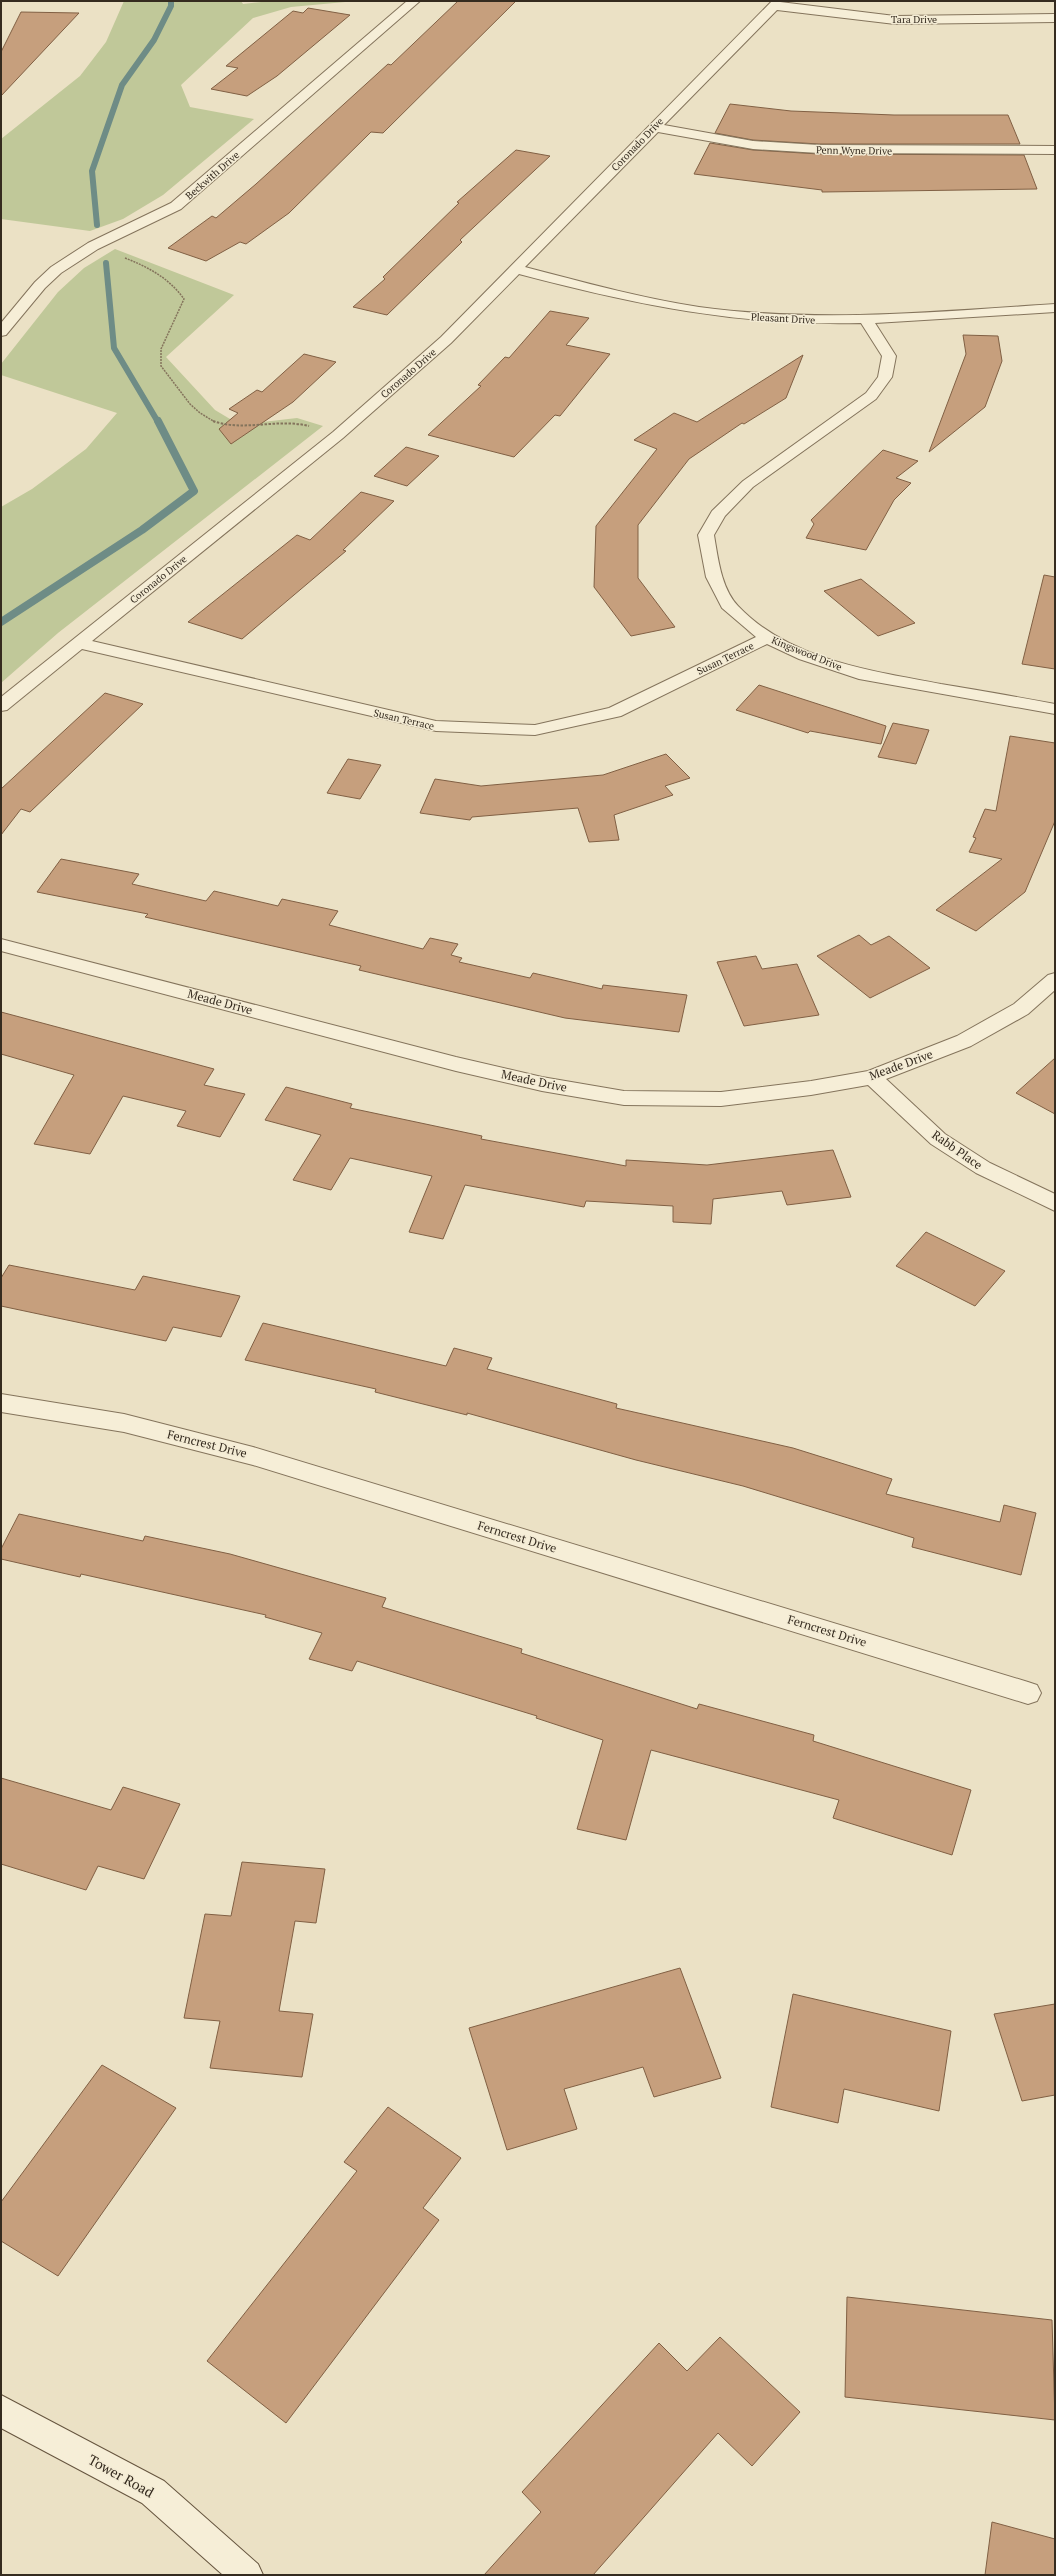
<svg xmlns="http://www.w3.org/2000/svg" width="1056" height="2576" font-family="'PT Serif',serif">
  <style>
    .green { fill: #c0c899 }
    .lines { fill: none; stroke-linecap: round; stroke-linejoin: round }
    .stream-far1 { stroke: #6e8c86; stroke-width: 6 }
    .stream { stroke: #6e8c86; stroke-width: 8 }
    .building { fill: #c69f7d; stroke: #816044 }
    .street-casing { stroke: #84745c; stroke-width: 2 }
    .secondary-casing { stroke: #66553f; stroke-width: 2 }
    .path-far1 { stroke: #84745c; stroke-width: 1.5; stroke-dasharray: 2 1; stroke-linecap: butt }
    .path { stroke: #84745c; stroke-width: 2; stroke-dasharray: 2.5 1.5; stroke-linecap: butt }
    .street { fill: #f6eed7; fill-rule: evenodd }
    .secondary { fill: #f6eed7; fill-rule: evenodd }
    .labels { text-anchor: middle; stroke-width: 3; stroke-linejoin: round; paint-order: stroke }
    .far-street-label { font-size: 10px; fill: #352b1f; stroke: #f3ebd4 }
    .street-label { font-size: 12px; fill: #352b1f; stroke: #f3ebd4 }
    .near-street-label { font-size: 14px; fill: #352b1f; stroke: #f3ebd4 }
  </style>
  <rect width="100%" height="100%" fill="#ebe1c5"/>
  <g class="green">
    <path d="M 124,1 L 241,1 L 243,4 L 271,1 L 356,1 L 291,7 L 253,18 L 181,85 L 190,107 L 254,119 L 163,195 L 123,219 L 90,231 L 1,219 L 1,139 L 80,76 L 106,42 Z"/>
    <path d="M 115,249 L 234,295 L 166,357 L 215,410 L 230,419 L 253,423 L 297,418 L 323,426 L 58,633 L 1,683 L 1,507 L 32,489 L 86,449 L 117,413 L 1,375 L 1,364 L 58,292 L 84,268 Z"/>
  </g>
  <g class="lines">
    <g class="stream-far1">
      <path d="M 97,225 L 92,171 L 122,85 L 154,40 L 171,6 L 171,1"/>
      <path d="M 106,263 L 114,348 L 158,422"/>
    </g>
    <path class="stream" d="M 1,622 L 142,530 L 194,491 L 158,421"/>
  </g>
  <g class="building">
    <path d="M 458,1 L 516,1 L 383,133 L 371,132 L 289,213 L 246,244 L 240,242 L 206,261 L 168,248 L 212,216 L 216,218 L 256,184 L 388,64 L 391,65 Z"/>
    <path d="M 308,8 L 350,15 L 277,76 L 247,96 L 211,89 L 238,68 L 226,66 L 293,11 L 303,13 Z"/>
    <path d="M 21,12 L 79,13 L 1,96 L 1,52 Z"/>
    <path d="M 730,104 L 791,111 L 894,115 L 1008,115 L 1020,144 L 819,144 L 753,140 L 715,133 Z"/>
    <path d="M 710,143 L 753,150 L 819,154 L 1024,155 L 1037,189 L 822,192 L 822,190 L 694,174 Z"/>
    <path d="M 516,150 L 550,156 L 460,240 L 462,242 L 387,315 L 353,307 L 385,279 L 383,277 L 459,203 L 457,202 Z"/>
    <path d="M 550,311 L 589,318 L 566,345 L 610,354 L 560,416 L 555,415 L 514,457 L 428,435 L 481,386 L 478,385 L 505,357 L 509,358 Z"/>
    <path d="M 963,335 L 998,336 L 1002,361 L 985,407 L 929,452 L 966,354 Z"/>
    <path d="M 304,354 L 336,362 L 293,402 L 231,444 L 219,429 L 238,413 L 229,409 L 257,390 L 262,392 Z"/>
    <path d="M 803,355 L 786,398 L 744,424 L 742,423 L 689,459 L 638,525 L 638,578 L 675,627 L 631,636 L 594,587 L 596,526 L 657,449 L 634,440 L 674,413 L 697,422 Z"/>
    <path d="M 406,447 L 439,456 L 407,486 L 374,476 Z"/>
    <path d="M 883,450 L 918,461 L 896,478 L 911,483 L 894,500 L 866,550 L 806,538 L 814,524 L 811,520 Z"/>
    <path d="M 361,492 L 394,501 L 343,550 L 346,551 L 242,639 L 188,622 L 297,535 L 310,540 Z"/>
    <path d="M 1044,575 L 1055,577 L 1055,669 L 1022,664 Z"/>
    <path d="M 861,579 L 915,623 L 878,636 L 824,591 Z"/>
    <path d="M 759,685 L 886,726 L 881,744 L 810,731 L 808,733 L 736,710 Z"/>
    <path d="M 105,693 L 143,704 L 30,812 L 21,809 L 1,835 L 1,789 Z"/>
    <path d="M 893,723 L 929,730 L 916,764 L 878,757 Z"/>
    <path d="M 1010,736 L 1055,743 L 1055,821 L 1025,892 L 976,931 L 936,910 L 1002,859 L 969,852 L 976,838 L 973,837 L 985,809 L 996,811 Z"/>
    <path d="M 666,754 L 690,778 L 665,786 L 673,795 L 614,815 L 619,840 L 589,842 L 578,808 L 472,817 L 470,820 L 420,813 L 435,779 L 481,786 L 603,775 Z"/>
    <path d="M 348,759 L 381,765 L 360,799 L 327,793 Z"/>
    <path d="M 61,859 L 139,874 L 132,884 L 206,901 L 214,891 L 278,906 L 282,899 L 338,911 L 329,925 L 423,949 L 430,938 L 458,944 L 451,955 L 462,958 L 459,962 L 530,978 L 533,973 L 602,989 L 603,985 L 687,995 L 679,1032 L 565,1018 L 359,970 L 361,966 L 145,917 L 148,914 L 37,892 Z"/>
    <path d="M 859,935 L 871,945 L 889,936 L 930,968 L 870,998 L 817,956 Z"/>
    <path d="M 756,956 L 762,969 L 797,964 L 819,1015 L 744,1026 L 717,962 Z"/>
    <path d="M 1,1012 L 214,1069 L 204,1085 L 245,1094 L 220,1137 L 177,1126 L 186,1111 L 123,1096 L 90,1154 L 34,1144 L 74,1075 L 1,1054 Z"/>
    <path d="M 1055,1058 L 1055,1114 L 1016,1093 Z"/>
    <path d="M 286,1087 L 352,1104 L 350,1108 L 482,1136 L 481,1139 L 626,1166 L 626,1160 L 707,1165 L 833,1150 L 851,1197 L 787,1205 L 782,1191 L 713,1199 L 711,1224 L 673,1222 L 673,1206 L 586,1201 L 584,1207 L 465,1185 L 443,1239 L 409,1232 L 432,1176 L 350,1158 L 331,1190 L 293,1180 L 321,1135 L 265,1120 Z"/>
    <path d="M 926,1232 L 1005,1271 L 975,1306 L 896,1266 Z"/>
    <path d="M 9,1265 L 135,1290 L 143,1276 L 240,1296 L 221,1337 L 173,1327 L 166,1341 L 1,1306 L 1,1278 Z"/>
    <path d="M 263,1323 L 446,1366 L 454,1348 L 492,1358 L 487,1369 L 617,1404 L 616,1408 L 793,1448 L 892,1479 L 886,1494 L 1000,1522 L 1004,1505 L 1036,1513 L 1021,1575 L 912,1547 L 914,1538 L 743,1486 L 636,1460 L 467,1413 L 467,1415 L 375,1392 L 376,1389 L 245,1360 Z"/>
    <path d="M 19,1514 L 143,1541 L 145,1536 L 230,1554 L 386,1598 L 382,1607 L 522,1649 L 521,1653 L 697,1709 L 699,1704 L 814,1735 L 813,1741 L 971,1790 L 952,1855 L 833,1818 L 839,1800 L 651,1750 L 626,1840 L 577,1829 L 603,1740 L 536,1718 L 537,1716 L 357,1661 L 352,1671 L 309,1659 L 322,1633 L 265,1617 L 266,1615 L 81,1574 L 80,1577 L 1,1559 L 1,1549 Z"/>
    <path d="M 1,1778 L 111,1810 L 123,1787 L 180,1804 L 144,1879 L 98,1866 L 86,1890 L 1,1864 Z"/>
    <path d="M 242,1862 L 325,1869 L 316,1923 L 295,1921 L 279,2011 L 313,2014 L 302,2077 L 210,2068 L 220,2021 L 184,2018 L 205,1914 L 231,1916 Z"/>
    <path d="M 680,1968 L 721,2078 L 654,2097 L 643,2067 L 564,2089 L 577,2129 L 507,2150 L 469,2028 Z"/>
    <path d="M 793,1994 L 951,2031 L 939,2111 L 844,2089 L 838,2123 L 771,2107 Z"/>
    <path d="M 1055,2004 L 1055,2095 L 1022,2101 L 994,2014 Z"/>
    <path d="M 102,2065 L 176,2108 L 58,2276 L 1,2241 L 1,2202 Z"/>
    <path d="M 388,2107 L 461,2158 L 423,2208 L 439,2220 L 286,2423 L 207,2361 L 357,2171 L 344,2162 Z"/>
    <path d="M 847,2297 L 1052,2320 L 1055,2420 L 845,2397 Z"/>
    <path d="M 720,2337 L 800,2412 L 752,2466 L 718,2433 L 593,2575 L 484,2575 L 541,2512 L 522,2492 L 659,2343 L 687,2371 Z"/>
    <path d="M 992,2522 L 1055,2539 L 1055,2575 L 985,2575 Z"/>
  </g>
  <g class="lines">
    <g class="street-casing">
      <g id="street">
        <path d="M 407,1 L 420,1 L 181,209 L 98,249 L 61,273 L 45,288 L 6,335 L 1,336 L 1,323 L 35,282 L 51,267 L 88,243 L 171,203 Z"/>
        <path d="M 772,1 L 895,16 L 1055,14 L 1055,22 L 895,24 L 777,10 L 664,125 L 753,141 L 819,145 L 1055,146 L 1055,154 L 819,153 L 753,149 L 658,132 L 525,267 C 583,282 640,298 699,307 C 817,323 937,312 1055,304 L 1055,312 L 875,323 L 896,356 L 892,377 L 876,399 L 753,487 L 725,516 L 714,535 C 718,558 721,588 738,606 C 789,660 872,671 941,684 C 979,690 1017,697 1055,704 L 1055,714 L 859,679 L 799,659 L 767,644 L 621,716 L 535,735 L 436,731 L 82,649 L 7,710 L 1,711 L 1,697 L 333,432 L 441,337 ZM 519,274 C 637,305 738,326 861,323 L 882,356 L 878,377 L 866,393 L 743,481 L 712,511 L 698,535 L 706,577 L 722,608 L 756,637 L 609,708 L 535,725 L 436,721 L 92,641 L 343,438 L 451,343 Z"/>
        <path d="M 1,939 L 456,1057 L 542,1077 L 624,1091 L 721,1092 L 811,1081 L 868,1071 L 957,1036 L 1014,1004 L 1048,975 L 1055,973 L 1055,990 L 1028,1014 L 971,1046 L 886,1079 L 945,1134 L 990,1163 L 1055,1194 L 1055,1211 L 976,1173 L 931,1144 L 868,1085 L 811,1095 L 721,1106 L 624,1105 L 542,1091 L 456,1071 L 1,951 Z"/>
        <path d="M 1,1394 L 124,1414 L 253,1447 L 1028,1682 L 1037,1685 L 1041,1693 L 1037,1701 L 1028,1704 L 253,1465 L 124,1432 L 1,1412 Z"/>
      </g>
    </g>
    <g class="secondary-casing">
      <path id="secondary" d="M 1,2395 L 164,2481 L 258,2564 L 263,2575 L 223,2575 L 142,2503 L 1,2428 Z"/>
    </g>
    <path class="path-far1" d="M 125,258 C 148,267 169,278 184,299 L 161,349 L 161,366 L 190,404 L 200,413 L 215,422"/>
    <path class="path" d="M 213,421 C 244,432 277,418 309,426"/>
    <use href="#street" class="street"/>
    <use href="#secondary" class="secondary"/>
  </g>
  <g class="labels">
    <g class="far-street-label">
      <text x="914" y="23">Tara Drive</text>
      <text transform="translate(637 144) rotate(-46)" y="4">Coronado Drive</text>
      <text transform="translate(854 150) rotate(1)" y="4">Penn Wyne Drive</text>
      <text transform="translate(212 175) rotate(-41)" y="4">Beckwith Drive</text>
      <text transform="translate(783 318) rotate(3)" y="4">Pleasant Drive</text>
      <text transform="translate(408 373) rotate(-41)" y="4">Coronado Drive</text>
      <text transform="translate(158 579) rotate(-39)" y="4">Coronado Drive</text>
      <text transform="translate(807 653) rotate(22)" y="4">Kingswood Drive</text>
      <text transform="translate(725 658) rotate(-26)" y="4">Susan Terrace</text>
      <text transform="translate(404 719) rotate(13)" y="4">Susan Terrace</text>
    </g>
    <g class="street-label">
      <text transform="translate(220 1002) rotate(15)" y="4">Meade Drive</text>
      <text transform="translate(901 1065) rotate(-20)" y="4">Meade Drive</text>
      <text transform="translate(534 1081) rotate(12)" y="4">Meade Drive</text>
      <text transform="translate(957 1150) rotate(35)" y="4">Rabb Place</text>
      <text transform="translate(207 1444) rotate(14)" y="4">Ferncrest Drive</text>
      <text transform="translate(517 1537) rotate(17)" y="4">Ferncrest Drive</text>
      <text transform="translate(827 1631) rotate(17)" y="4">Ferncrest Drive</text>
    </g>
    <g class="near-street-label">
      <text transform="translate(121 2476) rotate(29)" y="5">Tower Road</text>
    </g>
  </g>
  <rect width="1056" height="2576" fill="none" stroke="#352b1f" stroke-width="4"/>
</svg>
